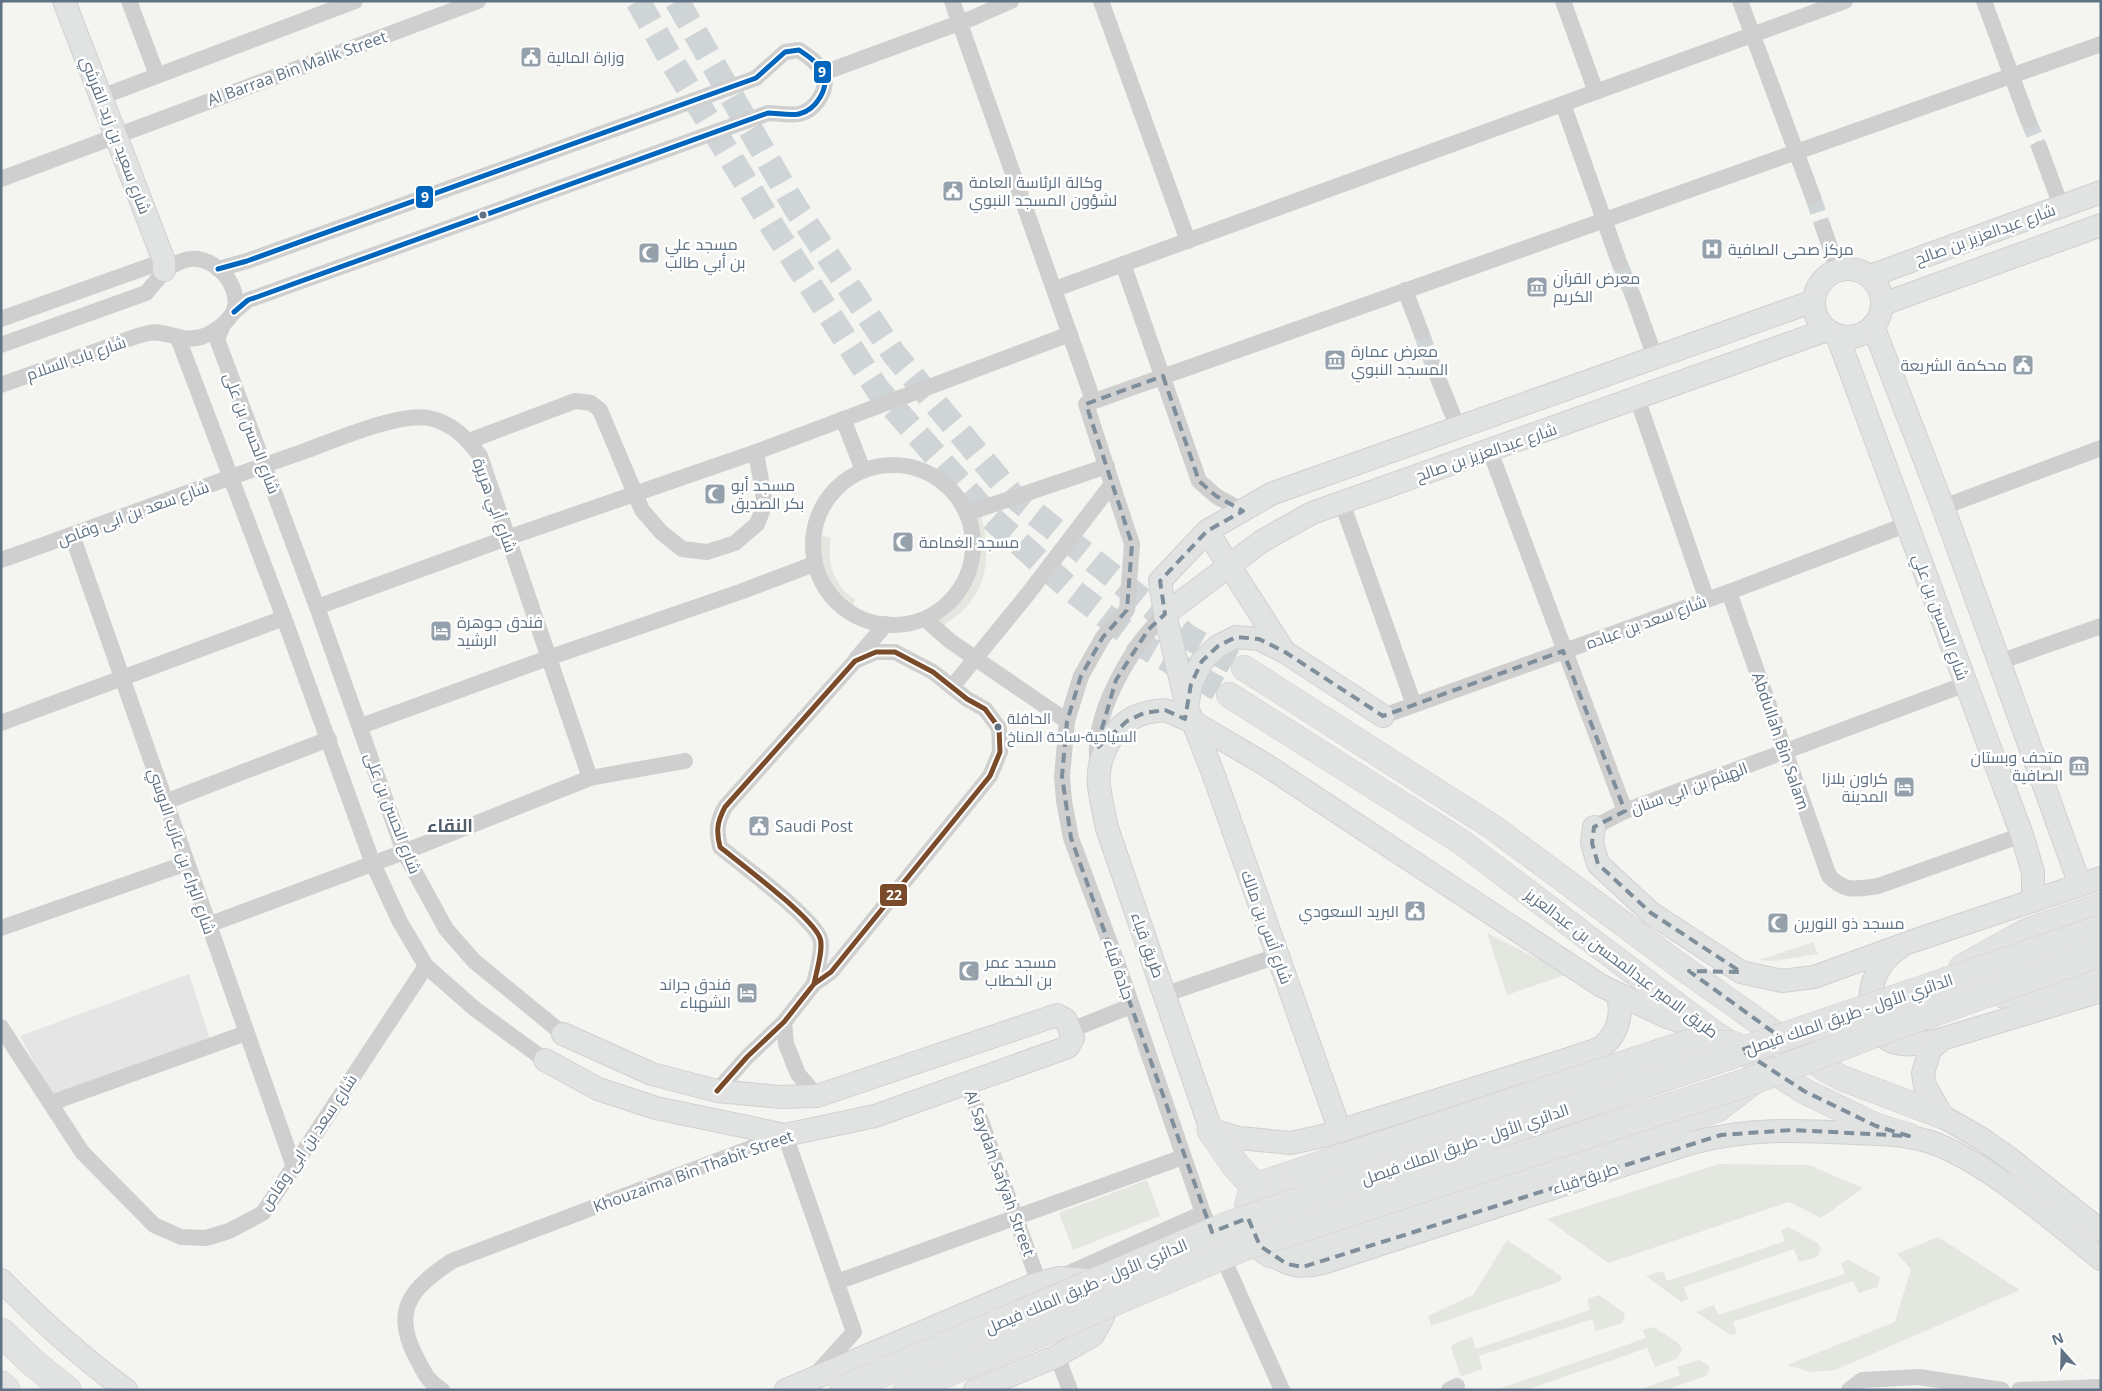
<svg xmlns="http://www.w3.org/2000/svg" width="2102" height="1391" font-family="'Open Sans',Cairo,sans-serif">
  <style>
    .built { fill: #e4e5e4 }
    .green { fill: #e3e7df }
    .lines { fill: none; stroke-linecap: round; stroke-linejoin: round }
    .street-tunnel { stroke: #cfd4d6; stroke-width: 16; stroke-dasharray: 16 8; stroke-linecap: butt }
    .primary-tunnel { stroke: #cfd4d6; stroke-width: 25; stroke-dasharray: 25 12; stroke-linecap: butt }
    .secondary-casing { stroke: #cfd1d2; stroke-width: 24 }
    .primary-casing { stroke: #cfd0d0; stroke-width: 26 }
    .highway-casing { stroke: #cfd0d0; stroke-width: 29 }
    .street { stroke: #cfcfd0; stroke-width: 16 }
    .secondary { stroke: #e1e2e2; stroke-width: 22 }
    .primary { stroke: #e1e2e2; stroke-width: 25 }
    .highway { stroke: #e1e2e2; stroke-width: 28 }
    .highway-bridge-casing { stroke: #cfd0d0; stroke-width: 29; stroke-linecap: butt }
    .highway-bridge { stroke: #e1e2e2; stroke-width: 28 }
    .bus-1-casing { stroke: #fff; stroke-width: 9 }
    .bus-2-casing { stroke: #fff; stroke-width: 9 }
    .bus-1 { stroke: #0065bd; stroke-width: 5 }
    .bus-2 { stroke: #7a4b2a; stroke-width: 5 }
    .marked { fill: none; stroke: #7f8e9b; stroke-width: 4; stroke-dasharray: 10 6; stroke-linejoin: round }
    .bus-dot { fill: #607384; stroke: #fff; stroke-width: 2 }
    .labels { text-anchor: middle; stroke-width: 5; stroke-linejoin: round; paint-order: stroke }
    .bus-label { font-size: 15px; fill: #607384; stroke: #fff; text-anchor: start }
    .poi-label { font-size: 16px; fill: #607384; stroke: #fff; text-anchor: start }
    .street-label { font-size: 16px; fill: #607384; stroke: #fff }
    .neighbourhood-label { font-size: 18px; font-weight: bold; fill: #4f5d69; stroke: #fff }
    .line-badge { stroke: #fff; stroke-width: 2 }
    .badge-label { font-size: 14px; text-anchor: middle; font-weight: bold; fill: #fff }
  </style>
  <rect width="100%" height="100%" fill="#f4f4f1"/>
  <path class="built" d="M 189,974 L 211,1042 L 53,1099 L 20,1036 Z"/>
  <g class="green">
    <path d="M 980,514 C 990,544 990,581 967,606 C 960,615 949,621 940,628 L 932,617 C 969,590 983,567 969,521 Z"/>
    <path d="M 819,535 L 831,538 C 826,563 834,585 855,600 L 849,611 C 826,591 811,565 819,535 Z"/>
    <path d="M 1487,933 L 1568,974 L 1507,995 Z"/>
    <path d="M 1813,942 L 1818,954 L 1773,961 L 1759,960 Z"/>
    <path d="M 1719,1164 L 1809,1165 L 1863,1188 L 1821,1218 L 1789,1202 L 1608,1263 L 1547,1219 Z"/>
    <path d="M 1147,1180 L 1160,1216 L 1073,1250 L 1059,1213 Z"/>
    <path d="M 1789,1227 L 1819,1244 L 1821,1249 L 1817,1257 L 1799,1262 L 1794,1249 L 1684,1287 L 1688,1299 L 1681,1302 L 1646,1276 L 1663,1271 L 1667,1281 L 1785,1241 L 1781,1230 Z"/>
    <path d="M 1938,1237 L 2020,1290 L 1835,1370 L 1810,1372 L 1787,1365 L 1895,1322 L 1911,1269 L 1897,1254 Z"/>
    <path d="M 1507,1240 L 1561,1276 L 1561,1281 L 1431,1326 L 1428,1316 L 1473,1295 Z"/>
    <path d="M 1848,1260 L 1880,1277 L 1877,1287 L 1859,1293 L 1853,1281 L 1733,1322 L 1737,1334 L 1730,1335 L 1696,1312 L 1714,1305 L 1718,1315 L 1845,1274 L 1841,1263 Z"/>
    <path d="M 1599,1295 L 1623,1312 L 1625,1318 L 1622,1323 L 1596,1331 L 1592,1319 L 1479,1356 L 1482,1369 L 1463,1376 L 1460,1374 L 1451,1348 L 1453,1344 L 1472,1337 L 1476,1349 L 1590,1310 L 1587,1299 Z"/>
    <path d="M 1653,1327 L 1677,1342 L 1682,1349 L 1677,1359 L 1655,1367 L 1647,1348 L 1526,1390 L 1496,1390 L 1646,1338 L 1643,1330 Z"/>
    <path d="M 1699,1360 L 1708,1365 L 1710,1369 L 1706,1376 L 1665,1390 L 1639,1390 L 1680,1375 L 1677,1367 Z"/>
  </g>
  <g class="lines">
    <g class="street-tunnel">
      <path d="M 2028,120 L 2040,149"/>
      <path d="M 1813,197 L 1823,227"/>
      <path d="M 1619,262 L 1633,296"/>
      <path d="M 1421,332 L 1434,368"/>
    </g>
    <g class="primary-tunnel">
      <path d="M 638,1 L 673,63 L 774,229 L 878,390 L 990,517 L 1069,588 L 1147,648 L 1229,695"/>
      <path d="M 677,1 L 795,207 L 894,354 L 1012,495 L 1188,637 L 1244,668"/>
    </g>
    <g class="secondary-casing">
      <g id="secondary">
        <path d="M 64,1 L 164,261 L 164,270"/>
        <circle cx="1848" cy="303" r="34"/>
        <path d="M 1870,276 L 2101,192"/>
        <path d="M 1883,304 L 2101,225"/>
        <path d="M 1873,326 L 1943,507 L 2080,885"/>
        <path d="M 1837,335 L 2022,835 L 2033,872 L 2033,901"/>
        <path d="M 1207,531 L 1284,651"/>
        <path d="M 1165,614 L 1262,541 L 1312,513 L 1827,330"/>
        <path d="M 1187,707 L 1165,614 L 1160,581 L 1207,531 L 1271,494 L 1814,301"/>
        <path d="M 1165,710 L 1193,722 L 1266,765 L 1600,985 L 1618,994 C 1622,1013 1620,1031 1604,1045 C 1598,1051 1584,1053 1575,1057 L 1323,1136 L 1291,1143 L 1239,1138 L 1211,1130 L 1107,828 C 1104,814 1101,800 1099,786 C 1096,756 1115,720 1146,713 C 1152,711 1159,711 1165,710 Z"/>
        <path d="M 1594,827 L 1592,843 L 1598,864 L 1651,913 L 1741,972 L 1782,981 L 1814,977 L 1913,941 L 2101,878"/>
        <path d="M 1899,948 C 1874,964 1864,996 1875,1022 C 1880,1033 1885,1040 1896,1043 C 1911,1047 1927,1042 1942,1039"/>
        <path d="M 2101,991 L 1942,1039 L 1930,1050 L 1923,1073 L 1925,1086 L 1942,1116 L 1982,1139 L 2009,1158 L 2101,1231"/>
        <path d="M 1618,994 L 1667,1017 L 1705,1030"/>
        <path d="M 545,1060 L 598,1089 L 656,1108 L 785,1135 L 875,1116 L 1068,1047 L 1073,1038 L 1066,1020 L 1057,1015 L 817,1096 L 780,1097 L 717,1091 L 652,1074 L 563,1034"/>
        <path d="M 1340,1131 L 1213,773 L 1187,707 L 1191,684 L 1202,661 L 1218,646 L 1236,637 L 1259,639 L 1285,652 L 1383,716"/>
        <path d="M 1271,1254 C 1291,1267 1299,1268 1323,1263 L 1691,1143 C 1750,1128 1794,1130 1853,1133 C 1881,1134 1909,1134 1936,1144 C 1992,1166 2053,1221 2101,1259"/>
        <path d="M 1,1280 C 40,1320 81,1357 126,1390"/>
        <path d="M 786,1390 L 1033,1285 L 1058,1278 L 1087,1280 L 1101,1294 L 1103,1317 L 1093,1335 L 1057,1356 L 975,1390"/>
      </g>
    </g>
    <g class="primary-casing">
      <g id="primary">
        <path d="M 1244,668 L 1494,828 L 1676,963 L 1825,1069 L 1842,1078 L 1942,1116"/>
        <path d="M 1229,695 L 1460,841 L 1714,1033 L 1804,1091 L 1876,1126 L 1909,1136"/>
      </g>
    </g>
    <g class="highway-casing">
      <g id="highway">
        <path d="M 1963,968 L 2028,932 L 2101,907"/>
        <path d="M 2003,994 L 2058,986 L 2101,972"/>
        <path d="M 1211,1130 L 1236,1166 L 1255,1187 L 1301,1172"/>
        <path d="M 1255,1187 C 1243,1210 1247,1240 1271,1254 L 1717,1108 L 1751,1082"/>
        <path d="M 1,1332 L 31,1361 L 67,1390"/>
        <path d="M 1,1385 L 6,1390"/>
      </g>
    </g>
    <g class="street">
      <path d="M 129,1 L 157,75"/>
      <path d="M 952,1 L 1093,400"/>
      <path d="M 1101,1 L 1188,241"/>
      <path d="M 1563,1 L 1596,92"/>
      <path d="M 1740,1 L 1813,197"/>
      <path d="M 1984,1 L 2028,120"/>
      <path d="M 823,73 L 970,19 L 1011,1"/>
      <path d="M 101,97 L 355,1"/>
      <path d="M 1563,104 L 1619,262"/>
      <path d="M 2040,149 L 2061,206"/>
      <path d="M 1,179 L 478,1"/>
      <path d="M 1823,227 L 1838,270"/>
      <path d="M 1123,264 L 1199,481 L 1216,496 L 1243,511"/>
      <path d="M 218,269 L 247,261 L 756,78 L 785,52 L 799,50 C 808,56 817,62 822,71 C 831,87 816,110 799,114 C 790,116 777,113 768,113 L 257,297 L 248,300 L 234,312"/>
      <path d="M 1055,289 L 1845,1"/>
      <path d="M 1405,290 L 1421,332"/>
      <path d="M 1633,296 L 1655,357"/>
      <path d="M 1,319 L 164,261"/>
      <path d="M 223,325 L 217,339 L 317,607 L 404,852 L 446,929 L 474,961 L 563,1034"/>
      <path d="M 178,338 L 284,618 L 373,864 L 400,922 L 426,966 L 475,1009 L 545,1060"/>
      <path d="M 1,345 L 146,293 C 159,279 163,268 182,261 C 208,250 240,281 235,307 C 232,320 214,333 201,337 C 181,343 165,329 149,333 C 133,336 117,344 102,349 C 69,361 35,373 1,385"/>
      <path d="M 1434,368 L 1458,428"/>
      <path d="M 1637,398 L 1707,600"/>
      <path d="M 843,419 L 863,470"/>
      <path d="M 469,441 L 575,401 L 591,403 L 600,410 L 642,510 L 661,532 L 682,549 L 707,552 L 735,543 L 757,524 L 765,504 L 756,452"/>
      <path d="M 1490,451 L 1625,811"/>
      <circle cx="893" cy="545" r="80"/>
      <path d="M 1112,484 L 1132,544 L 1127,610 L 1103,637 L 1081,676 L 1067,721 L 1062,776 L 1064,801 L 1071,838 L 1117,962 L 1203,1213 L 1282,1390"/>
      <path d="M 1342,503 L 1414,705"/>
      <path d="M 1943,507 L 2101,448"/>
      <path d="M 968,513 L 1107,466"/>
      <path d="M 72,535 L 294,1167"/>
      <path d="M 1,560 C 103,524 204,486 305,451 C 335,440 400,412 429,418 C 452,423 467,438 480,456 L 590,778"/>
      <path d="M 1729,592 L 1829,876 C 1846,893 1856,889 1878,886 L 2022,835"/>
      <path d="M 317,607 L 507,538 L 756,452 L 1070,334"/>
      <path d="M 925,619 L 950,641 L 1067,721"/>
      <path d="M 856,659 L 886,624"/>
      <path d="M 1999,662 L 2101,626"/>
      <path d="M 952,687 L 1027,595 L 1112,484 L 1086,404 L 2101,44"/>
      <path d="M 1383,716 L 1729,592 L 1908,524"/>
      <path d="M 1,723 L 284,618"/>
      <path d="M 361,726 L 548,658 L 740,592 L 814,564"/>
      <path d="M 1097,757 C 1094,710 1132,646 1165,614"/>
      <path d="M 165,802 L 329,739"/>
      <path d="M 1594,827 L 1625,811 L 1966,684"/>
      <path d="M 208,925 L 404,852 L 590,778 L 685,761"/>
      <path d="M 1,928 L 187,863"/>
      <path d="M 1166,994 L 1277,956"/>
      <path d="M 784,1022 L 786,1044 L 798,1074 L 817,1096"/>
      <path d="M 1,1027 L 82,1152 L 154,1225 L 181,1237 L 206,1238 L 229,1231 L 263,1213 L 426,966"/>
      <path d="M 1071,1030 L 1131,1006"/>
      <path d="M 967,1082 L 1039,1283"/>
      <path d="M 717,1091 L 747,1057 L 784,1022 L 814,984 L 831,972 L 990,776 L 1000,752 L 999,728 L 985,709 L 967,699 L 933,672 L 895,652 L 876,652 L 855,661 L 725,807 C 717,822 716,831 720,847 C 741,864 812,917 820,938 C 824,948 816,973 814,984"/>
      <path d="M 51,1103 L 246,1033"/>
      <path d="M 1060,1277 L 1203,1213"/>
      <path d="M 837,1282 L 1183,1157"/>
      <path d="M 1057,1356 L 1070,1390"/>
      <path d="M 442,1390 C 426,1380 425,1373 416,1357 C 391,1309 412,1288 452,1261 L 785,1135 L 854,1332 L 816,1374"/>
      <path d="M 1449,1390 L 1457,1386"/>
      <path d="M 1849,1390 L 1862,1380 L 1919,1377 L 2002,1390"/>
      <path d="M 2019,1390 L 2101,1387"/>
    </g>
    <use href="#secondary" class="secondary"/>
    <use href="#primary" class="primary"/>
    <use href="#highway" class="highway"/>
    <g class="highway-bridge-casing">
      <g id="highway-bridge">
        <path d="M 1301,1172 L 1687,1044 L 1735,1045"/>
        <path d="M 842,1390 L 1227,1226 L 2101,929"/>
        <path d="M 906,1390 L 1243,1247 L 1754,1080 L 1873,1034 L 2101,952"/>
      </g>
    </g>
    <use href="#highway-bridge" class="highway-bridge"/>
    <g class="bus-1-casing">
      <path id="bus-1" d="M 218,269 L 247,261 L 756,78 L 785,52 L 799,50 C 808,56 817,62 822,71 C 831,87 816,110 799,114 C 790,116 777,113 768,113 L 257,297 L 248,300 L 234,312"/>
    </g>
    <g class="bus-2-casing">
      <path id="bus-2" d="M 717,1091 L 747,1057 L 784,1022 L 814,984 L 831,972 L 990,776 L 1000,752 L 999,728 L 985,709 L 967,699 L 933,672 L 895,652 L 876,652 L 855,661 L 725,807 C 717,822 716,831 720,847 C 741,864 812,917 820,938 C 824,948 816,973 814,984"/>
    </g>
    <use href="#bus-1" class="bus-1"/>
    <use href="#bus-2" class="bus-2"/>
  </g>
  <path class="marked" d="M 1163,376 L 1199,481 L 1216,496 L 1243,511 L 1207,531 L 1160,581 L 1165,614 L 1148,630 L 1116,680 L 1096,749 L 1127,721 L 1144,713 L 1165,710 L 1185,719 L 1191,684 L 1202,661 L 1218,646 L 1236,637 L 1259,639 L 1285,652 L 1383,716 L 1563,651 L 1625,811 L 1594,827 L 1592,843 L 1598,864 L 1651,913 L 1741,972 L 1689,971 L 1780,1037 L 1741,1050 L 1804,1091 L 1876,1126 L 1909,1136 L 1792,1130 L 1721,1135 L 1303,1267 L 1287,1264 L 1260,1246 L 1248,1218 L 1212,1232 L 1071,838 L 1062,776 L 1067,721 L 1081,676 L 1103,637 L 1127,610 L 1132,544 L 1086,404 Z"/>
  <defs>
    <g id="civic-square" transform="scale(1.125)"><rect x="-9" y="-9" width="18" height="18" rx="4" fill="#94a0aa" stroke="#fff"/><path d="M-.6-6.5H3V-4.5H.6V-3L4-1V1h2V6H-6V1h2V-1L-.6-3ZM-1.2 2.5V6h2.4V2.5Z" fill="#fff"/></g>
    <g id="hospital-square" transform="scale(1.125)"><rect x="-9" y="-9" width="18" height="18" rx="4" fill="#94a0aa" stroke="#fff"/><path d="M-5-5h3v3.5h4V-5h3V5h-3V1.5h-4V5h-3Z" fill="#fff"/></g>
    <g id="mosque-square" transform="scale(1.125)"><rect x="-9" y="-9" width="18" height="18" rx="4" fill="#94a0aa" stroke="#fff"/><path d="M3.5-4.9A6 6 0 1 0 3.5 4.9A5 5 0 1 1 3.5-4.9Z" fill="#fff"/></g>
    <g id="museum-square" transform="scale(1.125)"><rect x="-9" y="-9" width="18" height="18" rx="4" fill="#94a0aa" stroke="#fff"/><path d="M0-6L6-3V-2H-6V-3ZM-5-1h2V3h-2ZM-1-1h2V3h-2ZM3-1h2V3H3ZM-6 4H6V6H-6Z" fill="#fff"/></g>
    <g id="hotel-square" transform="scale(1.125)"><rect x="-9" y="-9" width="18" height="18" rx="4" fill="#94a0aa" stroke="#fff"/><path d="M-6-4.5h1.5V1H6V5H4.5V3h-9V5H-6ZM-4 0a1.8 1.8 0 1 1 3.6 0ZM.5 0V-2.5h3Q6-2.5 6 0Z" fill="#fff"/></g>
  </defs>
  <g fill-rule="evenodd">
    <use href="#civic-square" x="531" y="57"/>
    <use href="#civic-square" x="953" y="191"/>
    <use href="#hospital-square" x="1712" y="249"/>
    <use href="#mosque-square" x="649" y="253"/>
    <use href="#museum-square" x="1537" y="287"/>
    <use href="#museum-square" x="1335" y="360"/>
    <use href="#civic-square" x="2023" y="365"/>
    <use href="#mosque-square" x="715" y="494"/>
    <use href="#mosque-square" x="903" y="542"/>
    <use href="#hotel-square" x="441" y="631"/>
    <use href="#museum-square" x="2079" y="766"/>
    <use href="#hotel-square" x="1904" y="787"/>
    <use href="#civic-square" x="759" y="826"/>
    <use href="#civic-square" x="1415" y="911"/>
    <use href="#mosque-square" x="1778" y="923"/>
    <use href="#mosque-square" x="969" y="971"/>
    <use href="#hotel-square" x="747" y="993"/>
  </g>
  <g class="bus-dot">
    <circle cx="483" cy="215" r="4.5"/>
    <circle cx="998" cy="727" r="4.5"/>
  </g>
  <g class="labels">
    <g class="bus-label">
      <text x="1007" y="724">الحافلة<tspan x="1007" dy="18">السياحية-ساحة المناخ</tspan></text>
    </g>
    <g class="poi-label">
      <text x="547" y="63">وزارة المالية</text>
      <text x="969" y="188">وكالة الرئاسة العامة<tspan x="969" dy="18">لشؤون المسجد النبوي</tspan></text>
      <text x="665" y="250">مسجد علي<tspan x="665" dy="18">بن أبي طالب</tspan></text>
      <text x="1728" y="255">مركز صحى الصافية</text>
      <text x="1553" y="284">معرض القرآن<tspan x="1553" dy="18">الكريم</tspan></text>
      <text x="1351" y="357">معرض عمارة<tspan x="1351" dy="18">المسجد النبوي</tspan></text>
      <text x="2007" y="371" text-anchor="end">محكمة الشريعة</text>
      <text x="731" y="491">مسجد أبو<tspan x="731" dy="18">بكر الصديق</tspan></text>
      <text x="919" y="548">مسجد الغمامة</text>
      <text x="457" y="628">فندق جوهرة<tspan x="457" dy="18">الرشيد</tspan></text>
      <text x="2063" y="763" text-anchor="end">متحف وبستان<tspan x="2063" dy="18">الصافية</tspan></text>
      <text x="1888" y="784" text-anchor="end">كراون بلازا<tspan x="1888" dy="18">المدينة</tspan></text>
      <text x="775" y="832">Saudi Post</text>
      <text x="1399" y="917" text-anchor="end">البريد السعودي</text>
      <text x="1794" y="929">مسجد ذو النورين</text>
      <text x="985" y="968">مسجد عمر<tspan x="985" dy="18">بن الخطاب</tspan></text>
      <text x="731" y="990" text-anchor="end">فندق جراند<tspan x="731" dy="18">الشهباء</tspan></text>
    </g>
    <g class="street-label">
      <text transform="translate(297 68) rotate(-20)" y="6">Al Barraa Bin Malik Street</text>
      <text transform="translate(116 135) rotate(69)" y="6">شارع سعيد بن زيد القرشي</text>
      <text transform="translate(1985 234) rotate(-20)" y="6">شارع عبدالعزيز بن صالح</text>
      <text transform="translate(76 358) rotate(-19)" y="6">شارع باب السلام</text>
      <text transform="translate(252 433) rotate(69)" y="6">شارع الحسن بن على</text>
      <text transform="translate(1486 452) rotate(-19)" y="6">شارع عبدالعزيز بن صالح</text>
      <text transform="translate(495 505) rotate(70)" y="6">شارع أبي هريرة</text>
      <text transform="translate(133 513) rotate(-20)" y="6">شارع سعد بن ابى وقاص</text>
      <text transform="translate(1941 617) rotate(70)" y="6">شارع الحسين بن علي</text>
      <text transform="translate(1646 622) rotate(-20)" y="6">شارع سعد بن عباده</text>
      <text transform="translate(1781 741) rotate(71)" y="6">Abdullah Bin Salam</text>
      <text transform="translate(1689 788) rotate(-20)" y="6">الهيثم بن ابي سنان</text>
      <text transform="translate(393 813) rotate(69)" y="6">شارع الحسن بن على</text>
      <text transform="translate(182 851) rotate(71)" y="6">شارع البراء بن عازب الاوسي</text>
      <text transform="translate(1267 927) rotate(70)" y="6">شارع أنس بن مالك</text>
      <text transform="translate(1148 945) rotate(70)" y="6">طريق قباء</text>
      <text transform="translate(1622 963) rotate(37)" y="6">طريق الامير عبدالمحسن بن عبدالعزيز</text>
      <text transform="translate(1119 969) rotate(71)" y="6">جادة قباء</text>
      <text transform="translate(1849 1014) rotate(-19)" y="6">الدائري الأول - طريق الملك فيصل</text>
      <text transform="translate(308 1142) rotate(-56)" y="6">شارع سعد بن ابى وقاص</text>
      <text transform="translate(1465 1144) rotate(-19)" y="6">الدائري الأول - طريق الملك فيصل</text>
      <text transform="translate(693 1171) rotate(-20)" y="6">Khouzaima Bin Thabit Street</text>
      <text transform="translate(1000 1173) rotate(70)" y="6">Al Saydah Safyah Street</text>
      <text transform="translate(1585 1178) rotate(-18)" y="6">طريق قباء</text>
      <text transform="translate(1086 1286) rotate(-23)" y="6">الدائري الأول - طريق الملك فيصل</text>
    </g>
    <g class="neighbourhood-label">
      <text x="450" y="832">النقاء</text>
    </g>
  </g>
  <g class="line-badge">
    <rect x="813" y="60" width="19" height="24" rx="5" fill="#0065bd"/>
    <rect x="415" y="185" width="19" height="24" rx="5" fill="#0065bd"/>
    <rect x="879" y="883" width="29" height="24" rx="5" fill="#7a4b2a"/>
  </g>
  <g class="badge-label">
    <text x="822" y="77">9</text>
    <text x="425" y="202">9</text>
    <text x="894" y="900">22</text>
  </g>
  <rect width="2102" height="1391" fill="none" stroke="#607384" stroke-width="5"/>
  <g transform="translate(2062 1351) rotate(340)" stroke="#ffffff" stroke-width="4" paint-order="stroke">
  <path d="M0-4L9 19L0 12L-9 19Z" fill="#607384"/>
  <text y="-8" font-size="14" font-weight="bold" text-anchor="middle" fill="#607384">N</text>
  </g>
</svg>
